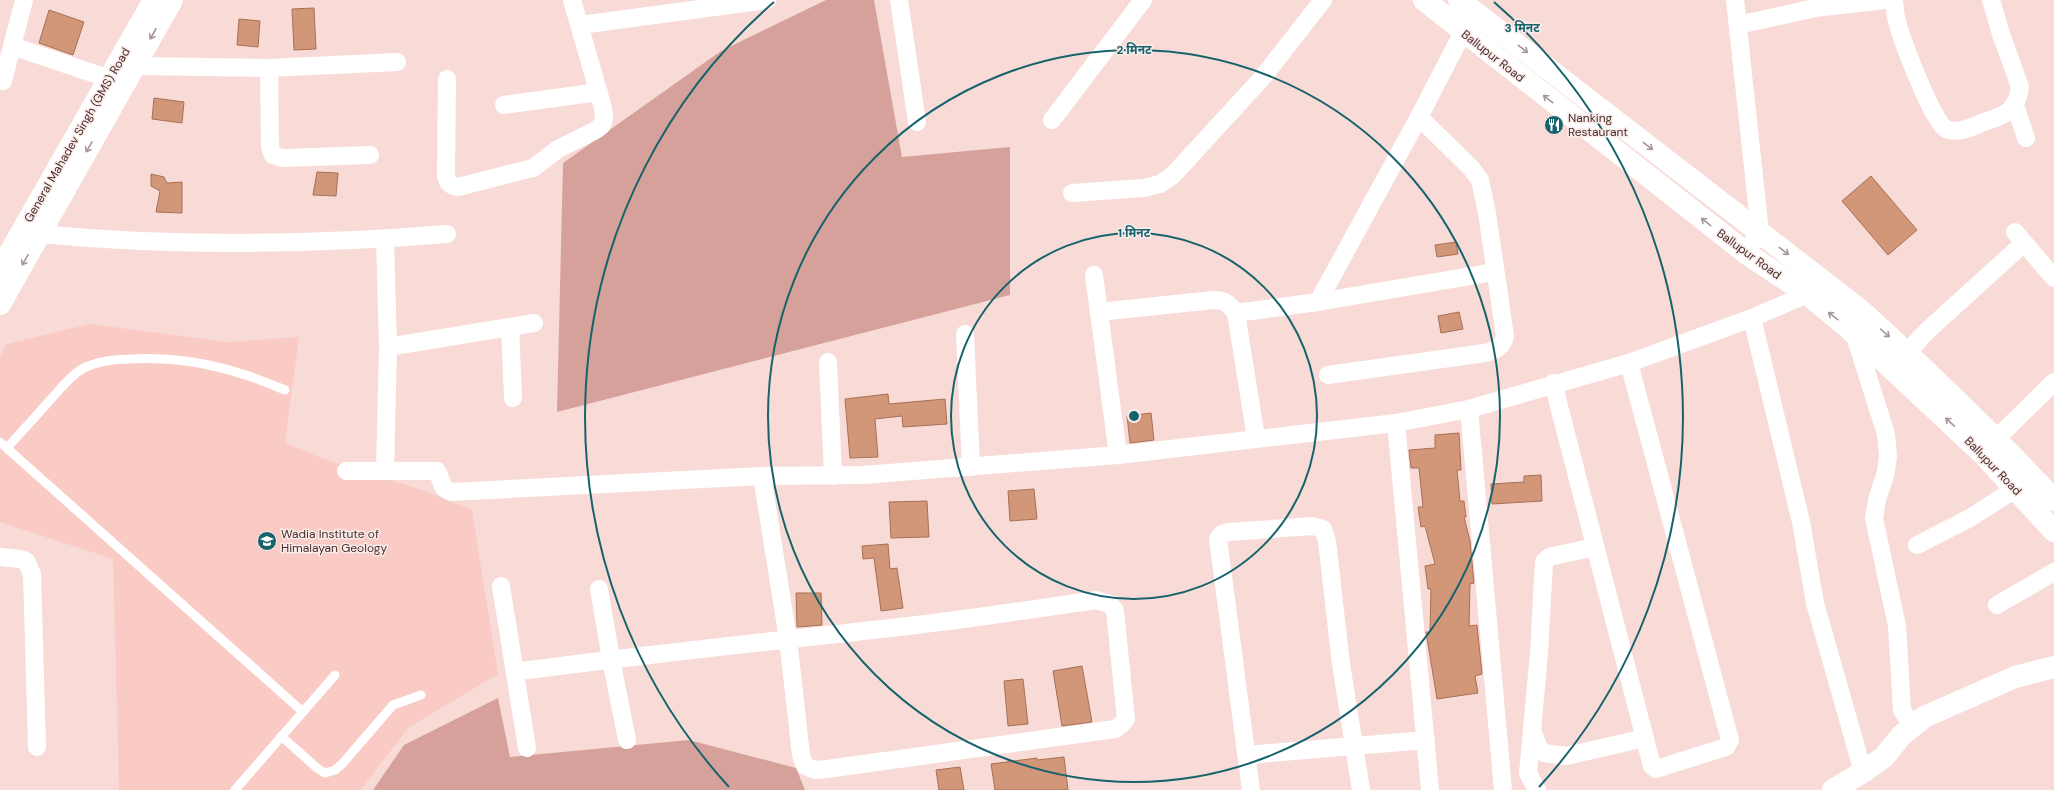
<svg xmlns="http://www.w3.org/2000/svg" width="2054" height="790" font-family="'DM Sans','Noto Sans Devanagari',sans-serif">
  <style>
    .built { fill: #facbc5 }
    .green { fill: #d6a19a }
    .building { fill: #d29679; stroke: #a87055 }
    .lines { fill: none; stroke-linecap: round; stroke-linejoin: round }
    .service { stroke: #fff; stroke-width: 9 }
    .minor { stroke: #fff; stroke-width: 18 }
    .tertiary { stroke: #fff; stroke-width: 22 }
    .secondary { stroke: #fff; stroke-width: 22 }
    .oneway { stroke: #a49694 }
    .ring { fill: none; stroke: #16636c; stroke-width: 2 }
    .labels { text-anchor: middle; stroke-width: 3; stroke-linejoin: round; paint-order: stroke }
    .street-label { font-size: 12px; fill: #482d2a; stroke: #faecea }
    .poi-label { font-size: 12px; fill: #482d2a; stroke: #faecea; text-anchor: start }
    .centre { fill: #16636c; stroke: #faecea; stroke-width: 2 }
    .ring-label { font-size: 12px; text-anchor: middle; font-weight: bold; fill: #16636c; stroke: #faecea; stroke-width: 3; stroke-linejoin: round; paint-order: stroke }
  </style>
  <rect width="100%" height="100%" fill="#f8dbd7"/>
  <path class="built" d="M 90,324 L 227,342 L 299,337 L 285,443 L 324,459 L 422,490 L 472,510 L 498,674 L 408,728 L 361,790 L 119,790 L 113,559 L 0,522 L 0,356 L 7,344 Z"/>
  <g class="green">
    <path d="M 826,0 L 874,0 L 902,157 L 1010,147 L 1010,295 L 557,412 L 563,163 L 721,51 Z"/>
    <path d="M 498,698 L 510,757 L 689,740 L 796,768 L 805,790 L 373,790 L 404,745 Z"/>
  </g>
  <g class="building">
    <path d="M 314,8 L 316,49 L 294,50 L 292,9 Z"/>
    <path d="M 49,10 L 84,22 L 73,55 L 39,43 Z"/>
    <path d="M 239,19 L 260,21 L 258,47 L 237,45 Z"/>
    <path d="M 154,98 L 184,102 L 182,123 L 152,119 Z"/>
    <path d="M 317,172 L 338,173 L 336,196 L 313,195 Z"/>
    <path d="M 151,174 L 164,177 L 167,183 L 182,182 L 182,213 L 156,212 L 160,191 L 151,186 Z"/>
    <path d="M 1871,176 L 1917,230 L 1888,255 L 1842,201 Z"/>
    <path d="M 1456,242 L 1458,254 L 1437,257 L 1435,245 Z"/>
    <path d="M 1459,312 L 1463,329 L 1441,333 L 1438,316 Z"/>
    <path d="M 888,394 L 889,404 L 945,399 L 947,424 L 903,427 L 902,416 L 875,419 L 878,457 L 850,458 L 845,399 Z"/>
    <path d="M 1151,413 L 1154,440 L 1130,443 L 1127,416 Z"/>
    <path d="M 1459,433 L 1461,470 L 1457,470 L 1460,501 L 1464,501 L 1466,517 L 1464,517 L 1470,541 L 1474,583 L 1470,584 L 1469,626 L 1477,625 L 1482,674 L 1475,676 L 1478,693 L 1437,699 L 1426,632 L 1430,632 L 1431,589 L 1428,589 L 1425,566 L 1435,564 L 1425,526 L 1421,527 L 1418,507 L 1423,507 L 1419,468 L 1411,468 L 1409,450 L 1435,448 L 1435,435 Z"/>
    <path d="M 1541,475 L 1542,501 L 1492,504 L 1491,484 L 1524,482 L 1524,476 Z"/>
    <path d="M 1034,489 L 1037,519 L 1010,521 L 1008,491 Z"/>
    <path d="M 927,501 L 929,537 L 891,538 L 889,502 Z"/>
    <path d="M 888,544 L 890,569 L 897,568 L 903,608 L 881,611 L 874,558 L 863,559 L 862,546 Z"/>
    <path d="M 796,593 L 821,593 L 822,625 L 797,627 Z"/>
    <path d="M 1082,666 L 1092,722 L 1062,726 L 1053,671 Z"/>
    <path d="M 1023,679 L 1028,724 L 1008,726 L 1004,681 Z"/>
    <path d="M 1064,757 L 1068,790 L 995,790 L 991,764 L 1037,758 L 1037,760 Z"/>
    <path d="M 960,767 L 964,790 L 939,790 L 936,770 Z"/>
  </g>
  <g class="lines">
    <g class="service">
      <path d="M 0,442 L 303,712"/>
      <path d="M 7,448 C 22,431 37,415 52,398 C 61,388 70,376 82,369 C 97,361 116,359 132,359 C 187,356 236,369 285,390"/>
      <path d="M 281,736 L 317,768 L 325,773 L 335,770 L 343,763 L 393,705 L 421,695"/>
      <path d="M 235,790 L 335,675"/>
    </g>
    <g class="minor">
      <path d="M 899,0 L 917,122"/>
      <path d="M 1735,0 L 1760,232 L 1746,253"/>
      <path d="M 1894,0 C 1895,7 1895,14 1897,21 C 1901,38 1933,123 1946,129 C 1958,135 1975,125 1987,121 C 2007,115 2017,109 2020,87 L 2001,34 L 1991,0"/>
      <path d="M 580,25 L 767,0"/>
      <path d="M 1738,25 L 1815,8 L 1884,0"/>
      <path d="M 12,46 L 110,79"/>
      <path d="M 135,66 L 269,68 L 397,62"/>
      <path d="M 269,68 L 270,147 L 273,155 L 282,158 L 370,155"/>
      <path d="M 447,79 L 446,176 C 448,183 450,186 458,187 L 533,168 L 558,149 L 596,130 L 602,125 L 604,118 L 603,108 L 572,0"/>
      <path d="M 3,81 L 24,0"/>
      <path d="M 504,105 L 599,92"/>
      <path d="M 2015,105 L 2026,138"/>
      <path d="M 1052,120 L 1143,0"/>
      <path d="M 1072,193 L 1144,188 L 1160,184 L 1173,175 L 1263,77 L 1323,0"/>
      <path d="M 2015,232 L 2054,278"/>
      <path d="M 40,234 C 175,247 311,245 447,234"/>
      <path d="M 1094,275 L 1118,455"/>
      <path d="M 1318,302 L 1419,117 L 1463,32"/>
      <path d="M 1099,312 L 1213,300 C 1225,300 1228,303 1236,313 L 1318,302 L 1494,272"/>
      <path d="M 1236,313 L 1256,438"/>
      <path d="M 1752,318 L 1801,522 L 1815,603 L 1863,772"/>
      <path d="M 510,327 L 513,398"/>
      <path d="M 1854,333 L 1886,434 L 1888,455 L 1886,472 L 1877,500 L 1874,518 L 1897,626 L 1902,710 L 1913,727"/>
      <path d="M 965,334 L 971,467"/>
      <path d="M 388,347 L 534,323"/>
      <path d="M 1909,354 L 1913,346 L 1927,331 L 2024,243"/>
      <path d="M 828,362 L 833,476"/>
      <path d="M 1328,375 L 1485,353 C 1496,350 1503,347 1505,336 L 1487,213 L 1480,180 L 1471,168 L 1419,117"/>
      <path d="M 1553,383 L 1652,766 L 1656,769 L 1726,747 L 1730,740 L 1629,363"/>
      <path d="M 1469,409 L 1503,790"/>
      <path d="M 1396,423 L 1430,790"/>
      <path d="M 1996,439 L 2054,382"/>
      <path d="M 346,471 L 437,471 L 444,488 L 451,492 L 762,476 L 863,475 L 1118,455 L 1396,423 L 1469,409 L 1629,363 L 1752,318 L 1817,290"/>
      <path d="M 385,471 L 388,347 L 385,239"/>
      <path d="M 1917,545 L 1970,518 L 2015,489"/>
      <path d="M 1595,547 L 1549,557 L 1544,562 L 1539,653 L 1532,730 L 1539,748 L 1544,753 L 1566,756 L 1645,738"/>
      <path d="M 0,557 L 20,559 L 26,561 L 32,574 L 37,747"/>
      <path d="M 501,586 L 527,748"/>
      <path d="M 599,589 L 611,659 L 627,740"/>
      <path d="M 1997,605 L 2054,572"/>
      <path d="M 515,672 C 646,654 777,641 908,626 C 971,619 1034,609 1096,600 L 1110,604 L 1115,611 L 1126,719 L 1121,725 L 1115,729 L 827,769 L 815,770 L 805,766 L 801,755 L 788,639 L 762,476"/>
      <path d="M 1532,731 L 1528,773 L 1537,790"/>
      <path d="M 1247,755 L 1426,740"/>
      <path d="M 1251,790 L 1218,539 L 1222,534 L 1229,532 L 1313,526 L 1323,529 L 1327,541 L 1341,664 L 1361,790"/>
    </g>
    <g class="tertiary">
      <path d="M 0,270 L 154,0"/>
      <path d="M 0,304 L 172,0"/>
      <path d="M 1833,790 L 1863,772 L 1884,757 L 1901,736 L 1924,717 L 2015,677 L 2054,667"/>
    </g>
    <g class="secondary">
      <path d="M 1424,0 L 1746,253 L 1807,294 L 1845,325 L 1983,454 L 2054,531"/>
      <path d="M 1459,0 L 1859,309 C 1926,370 1992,433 2054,500"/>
    </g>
  </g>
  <defs><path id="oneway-shaft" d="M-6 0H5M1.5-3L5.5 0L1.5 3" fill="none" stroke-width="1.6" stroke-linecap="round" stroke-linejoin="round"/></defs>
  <g class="oneway">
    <use href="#oneway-shaft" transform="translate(153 34) rotate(119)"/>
    <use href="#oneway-shaft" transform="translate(1523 49) rotate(38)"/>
    <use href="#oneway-shaft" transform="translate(1548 99) rotate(-142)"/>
    <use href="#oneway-shaft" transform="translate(1648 146) rotate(38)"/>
    <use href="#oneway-shaft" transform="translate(89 147) rotate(120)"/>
    <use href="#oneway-shaft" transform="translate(1706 222) rotate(-142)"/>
    <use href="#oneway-shaft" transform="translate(1784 251) rotate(38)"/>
    <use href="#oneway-shaft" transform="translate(25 260) rotate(120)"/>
    <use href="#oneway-shaft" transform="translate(1833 316) rotate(-142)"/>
    <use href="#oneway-shaft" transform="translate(1885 333) rotate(42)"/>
    <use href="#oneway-shaft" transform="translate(1950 422) rotate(-137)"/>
  </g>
  <g class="ring">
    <circle cx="1134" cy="416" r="183"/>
    <circle cx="1134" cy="416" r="366"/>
    <path d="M729 787A549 549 0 0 1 774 2M1494 2A549 549 0 0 1 1539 787"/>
  </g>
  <defs>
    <g id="restaurant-disc" transform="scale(1)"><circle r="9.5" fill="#16636c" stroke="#faecea"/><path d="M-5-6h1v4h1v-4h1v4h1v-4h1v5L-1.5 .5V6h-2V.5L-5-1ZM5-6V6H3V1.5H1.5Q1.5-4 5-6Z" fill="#fff"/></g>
    <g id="school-disc" transform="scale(1)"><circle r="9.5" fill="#16636c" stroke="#faecea"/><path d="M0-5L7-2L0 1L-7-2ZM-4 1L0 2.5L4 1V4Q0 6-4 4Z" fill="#fff"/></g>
  </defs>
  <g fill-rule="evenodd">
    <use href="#restaurant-disc" x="1554" y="125"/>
    <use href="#school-disc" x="267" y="541"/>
  </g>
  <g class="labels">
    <g class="street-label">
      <text transform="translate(1493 56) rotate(38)" y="4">Ballupur Road</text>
      <text transform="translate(77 135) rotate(-60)" y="4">General Mahadev Singh (GMS) Road</text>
      <text transform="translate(1749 254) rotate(36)" y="4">Ballupur Road</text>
      <text transform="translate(1993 466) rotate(46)" y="4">Ballupur Road</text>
    </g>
    <g class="poi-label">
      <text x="1568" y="122">Nanking<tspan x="1568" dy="14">Restaurant</tspan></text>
      <text x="281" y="538">Wadia Institute of<tspan x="281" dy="14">Himalayan Geology</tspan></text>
    </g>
  </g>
  <circle cx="1134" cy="416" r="6" class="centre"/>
  <g class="ring-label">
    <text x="1522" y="32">3 मिनट</text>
    <text x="1134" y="54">2 मिनट</text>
    <text x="1134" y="237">1 मिनट</text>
  </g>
</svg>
